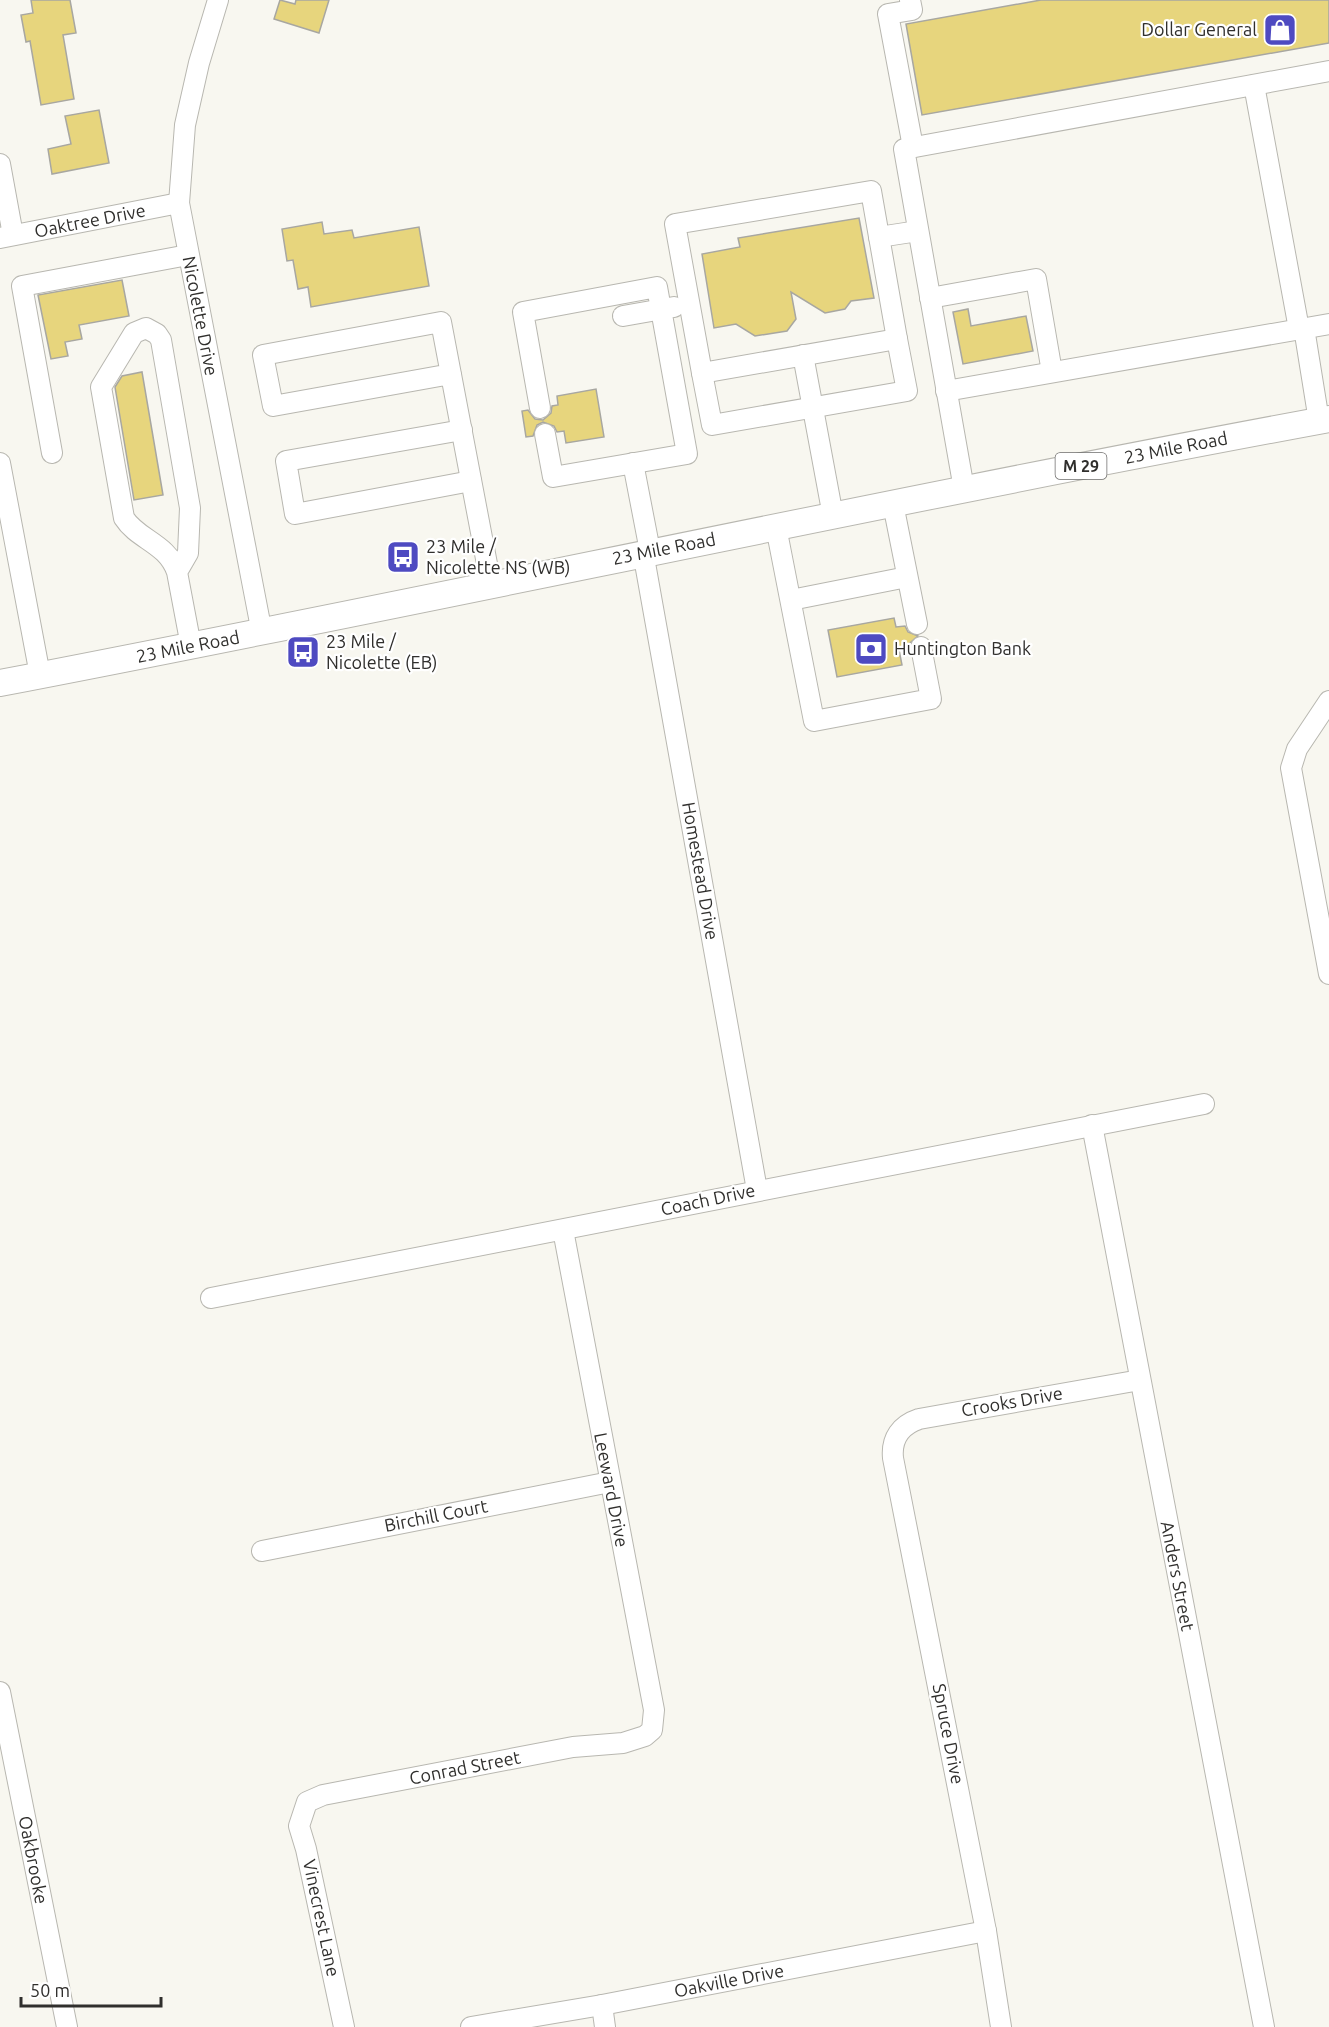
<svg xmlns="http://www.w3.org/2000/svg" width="1329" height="2027" font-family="Ubuntu,sans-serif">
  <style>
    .building { fill: #e7d57d; stroke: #a8a7a1; stroke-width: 1.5 }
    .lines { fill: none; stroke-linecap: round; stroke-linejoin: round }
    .minor-casing { stroke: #b8b7b0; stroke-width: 22 }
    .major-casing { stroke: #b8b7b0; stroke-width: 28 }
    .minor { stroke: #fff; stroke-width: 20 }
    .major { stroke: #fff; stroke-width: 26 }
    .labels { text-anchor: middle; stroke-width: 4.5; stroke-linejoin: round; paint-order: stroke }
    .shield { fill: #fff; stroke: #6e6d6c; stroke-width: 1.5 }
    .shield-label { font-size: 16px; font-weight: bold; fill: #302f2d }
    .poi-label { font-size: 18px; fill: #302f2d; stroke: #fff; text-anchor: start }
    .street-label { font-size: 18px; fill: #302f2d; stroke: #fff }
  </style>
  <rect width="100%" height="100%" fill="#f8f7f0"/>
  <g class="building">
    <path d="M 31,0 L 70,0 L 76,33 L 63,35 L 74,99 L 41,105 L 30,41 L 26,42 L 21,15 L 33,13 Z"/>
    <path d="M 280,0 L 295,4 L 296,0 L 329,0 L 319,33 L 274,19 Z"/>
    <path d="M 1041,0 L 1329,0 L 1329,43 L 922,115 L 906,24 Z"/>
    <path d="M 99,110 L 109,163 L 52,174 L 48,149 L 71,144 L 65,116 Z"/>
    <path d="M 859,218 L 874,298 L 851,301 L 845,309 L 825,313 L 791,292 L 796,319 L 787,331 L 755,336 L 736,324 L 714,328 L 702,254 L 740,247 L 738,238 Z"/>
    <path d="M 322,222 L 324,234 L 352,230 L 354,238 L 419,227 L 429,286 L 311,307 L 308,287 L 298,289 L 293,260 L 287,261 L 282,229 Z"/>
    <path d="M 122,280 L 129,316 L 79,325 L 82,339 L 65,342 L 68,356 L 51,359 L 38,295 Z"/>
    <path d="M 968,309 L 971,326 L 1026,316 L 1033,351 L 963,364 L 953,312 Z"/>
    <path d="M 142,372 L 163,495 L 134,500 L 115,387 L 122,376 Z"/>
    <path d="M 596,389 L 604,437 L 566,443 L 564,431 L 557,432 L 554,426 L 543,422 L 537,425 L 533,436 L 526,437 L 522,411 L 528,410 L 535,419 L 543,420 L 551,413 L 552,406 L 558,405 L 557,396 Z"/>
    <path d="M 894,618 L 896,627 L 905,626 L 908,632 L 918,636 L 910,643 L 909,649 L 899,650 L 902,665 L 837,677 L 828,630 Z"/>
  </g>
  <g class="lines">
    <g class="minor-casing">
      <g id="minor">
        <path d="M 218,0 L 199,63 L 185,125 L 179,203 L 262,633"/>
        <path d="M 910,0 L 912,10 L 888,14 L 913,147"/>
        <path d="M 1254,85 L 1299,329"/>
        <path d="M 0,164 L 13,235"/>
        <path d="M 871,191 L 897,339 L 702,373 L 675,224 Z"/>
        <path d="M 879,237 L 918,231"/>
        <path d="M 0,238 L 179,203"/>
        <path d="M 930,298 L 1036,279 L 1052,372"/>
        <path d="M 623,316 L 674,307"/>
        <path d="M 1304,328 L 1319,421"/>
        <path d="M 803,355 L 833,516"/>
        <path d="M 702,373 L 712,425 L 907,391 L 897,339"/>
        <path d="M 451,374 L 273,406 L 263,355 L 441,322 C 458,409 474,497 491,585"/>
        <path d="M 946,391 L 1329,324"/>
        <path d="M 540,408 L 523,312 L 657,287 L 687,454 L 553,477 L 545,434"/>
        <path d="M 462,430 L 286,461 L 295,514 L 471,481"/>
        <path d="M 52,453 L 22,286 L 188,255"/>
        <path d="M 0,463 L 40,675"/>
        <path d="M 633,463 L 650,551"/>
        <path d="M 964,489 L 904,149 L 1329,71"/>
        <path d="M 893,504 L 917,624"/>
        <path d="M 776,527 L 814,721 L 931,699 L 921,647"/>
        <path d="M 643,552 L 757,1190"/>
        <path d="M 177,572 C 167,543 138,540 124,518 L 101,387 L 134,333 L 146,328 L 157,334 L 161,340 L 190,508 L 188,553 L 177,572 L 191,646"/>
        <path d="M 791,600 L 907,577"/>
        <path d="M 1329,701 L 1297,749 L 1291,768 L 1329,974"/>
        <path d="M 1092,1125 C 1148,1426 1209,1726 1264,2027"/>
        <path d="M 211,1298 L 1204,1104"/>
        <path d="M 262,1551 L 610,1482"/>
        <path d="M 0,1692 L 67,2027"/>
        <path d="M 602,2005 L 605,2027"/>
        <path d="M 344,2027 L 306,1849 L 299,1826 L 307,1802 L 323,1795 L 573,1747 L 623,1743 L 645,1736 L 652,1730 L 654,1710 L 563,1230"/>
        <path d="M 471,2027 L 602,2005 L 986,1931"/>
        <path d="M 1001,2027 L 986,1931 L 893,1458 C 891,1438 901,1425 919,1419 L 1140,1380"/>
      </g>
    </g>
    <g class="major-casing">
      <path id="major" d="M 0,683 C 444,598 885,501 1329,419"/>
    </g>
    <use href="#minor" class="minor"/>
    <use href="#major" class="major"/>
  </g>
  <defs>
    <g id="shop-square" transform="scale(1.725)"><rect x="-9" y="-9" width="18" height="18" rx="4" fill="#4e4ac1" stroke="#fff"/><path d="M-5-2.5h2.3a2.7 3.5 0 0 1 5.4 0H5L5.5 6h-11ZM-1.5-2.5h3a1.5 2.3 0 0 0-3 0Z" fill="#fff"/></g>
    <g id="bus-square" transform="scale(1.725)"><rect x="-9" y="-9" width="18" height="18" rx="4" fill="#4e4ac1" stroke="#fff"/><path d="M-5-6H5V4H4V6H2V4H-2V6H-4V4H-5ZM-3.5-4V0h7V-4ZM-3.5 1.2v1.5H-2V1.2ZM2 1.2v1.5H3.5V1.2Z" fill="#fff"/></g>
    <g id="bank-square" transform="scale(1.725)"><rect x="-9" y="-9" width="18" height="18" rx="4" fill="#4e4ac1" stroke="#fff"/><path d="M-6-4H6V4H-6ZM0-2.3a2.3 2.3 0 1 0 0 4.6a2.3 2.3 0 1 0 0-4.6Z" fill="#fff"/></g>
  </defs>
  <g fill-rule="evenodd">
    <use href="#shop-square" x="1280" y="30"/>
    <use href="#bus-square" x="403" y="557"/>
    <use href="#bank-square" x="871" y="649"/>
    <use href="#bus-square" x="303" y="652"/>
  </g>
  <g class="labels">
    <rect class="shield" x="1055.5" y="453" width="51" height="26" rx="4.5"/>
    <g class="shield-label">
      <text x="1081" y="472">M 29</text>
    </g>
    <g class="poi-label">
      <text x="1257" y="36" text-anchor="end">Dollar General</text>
      <text x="426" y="553">23 Mile /<tspan x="426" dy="21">Nicolette NS (WB)</tspan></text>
      <text x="326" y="648">23 Mile /<tspan x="326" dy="21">Nicolette (EB)</tspan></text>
      <text x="894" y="655">Huntington Bank</text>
    </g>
    <g class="street-label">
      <text transform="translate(90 221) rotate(-11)" y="6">Oaktree Drive</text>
      <text transform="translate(200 316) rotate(79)" y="6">Nicolette Drive</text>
      <text transform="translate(1176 448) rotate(-11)" y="6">23 Mile Road</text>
      <text transform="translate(664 549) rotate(-11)" y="6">23 Mile Road</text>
      <text transform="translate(188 647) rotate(-11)" y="6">23 Mile Road</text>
      <text transform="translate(700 871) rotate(80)" y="6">Homestead Drive</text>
      <text transform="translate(708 1200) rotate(-12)" y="6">Coach Drive</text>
      <text transform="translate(1012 1402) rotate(-10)" y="6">Crooks Drive</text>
      <text transform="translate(611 1490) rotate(79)" y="6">Leeward Drive</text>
      <text transform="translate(436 1516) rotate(-11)" y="6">Birchill Court</text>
      <text transform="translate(1177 1576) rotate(79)" y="6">Anders Street</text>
      <text transform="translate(948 1734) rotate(79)" y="6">Spruce Drive</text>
      <text transform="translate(465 1768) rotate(-11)" y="6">Conrad Street</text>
      <text transform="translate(33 1860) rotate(79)" y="6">Oakbrooke</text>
      <text transform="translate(321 1918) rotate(78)" y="6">Vinecrest Lane</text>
      <text transform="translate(729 1981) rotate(-11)" y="6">Oakville Drive</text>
    </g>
  </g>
  <path d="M21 1997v9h140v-9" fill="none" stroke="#302f2d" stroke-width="3"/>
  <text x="30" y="1997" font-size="18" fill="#302f2d" stroke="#ffffff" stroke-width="4.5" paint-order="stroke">50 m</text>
</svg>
